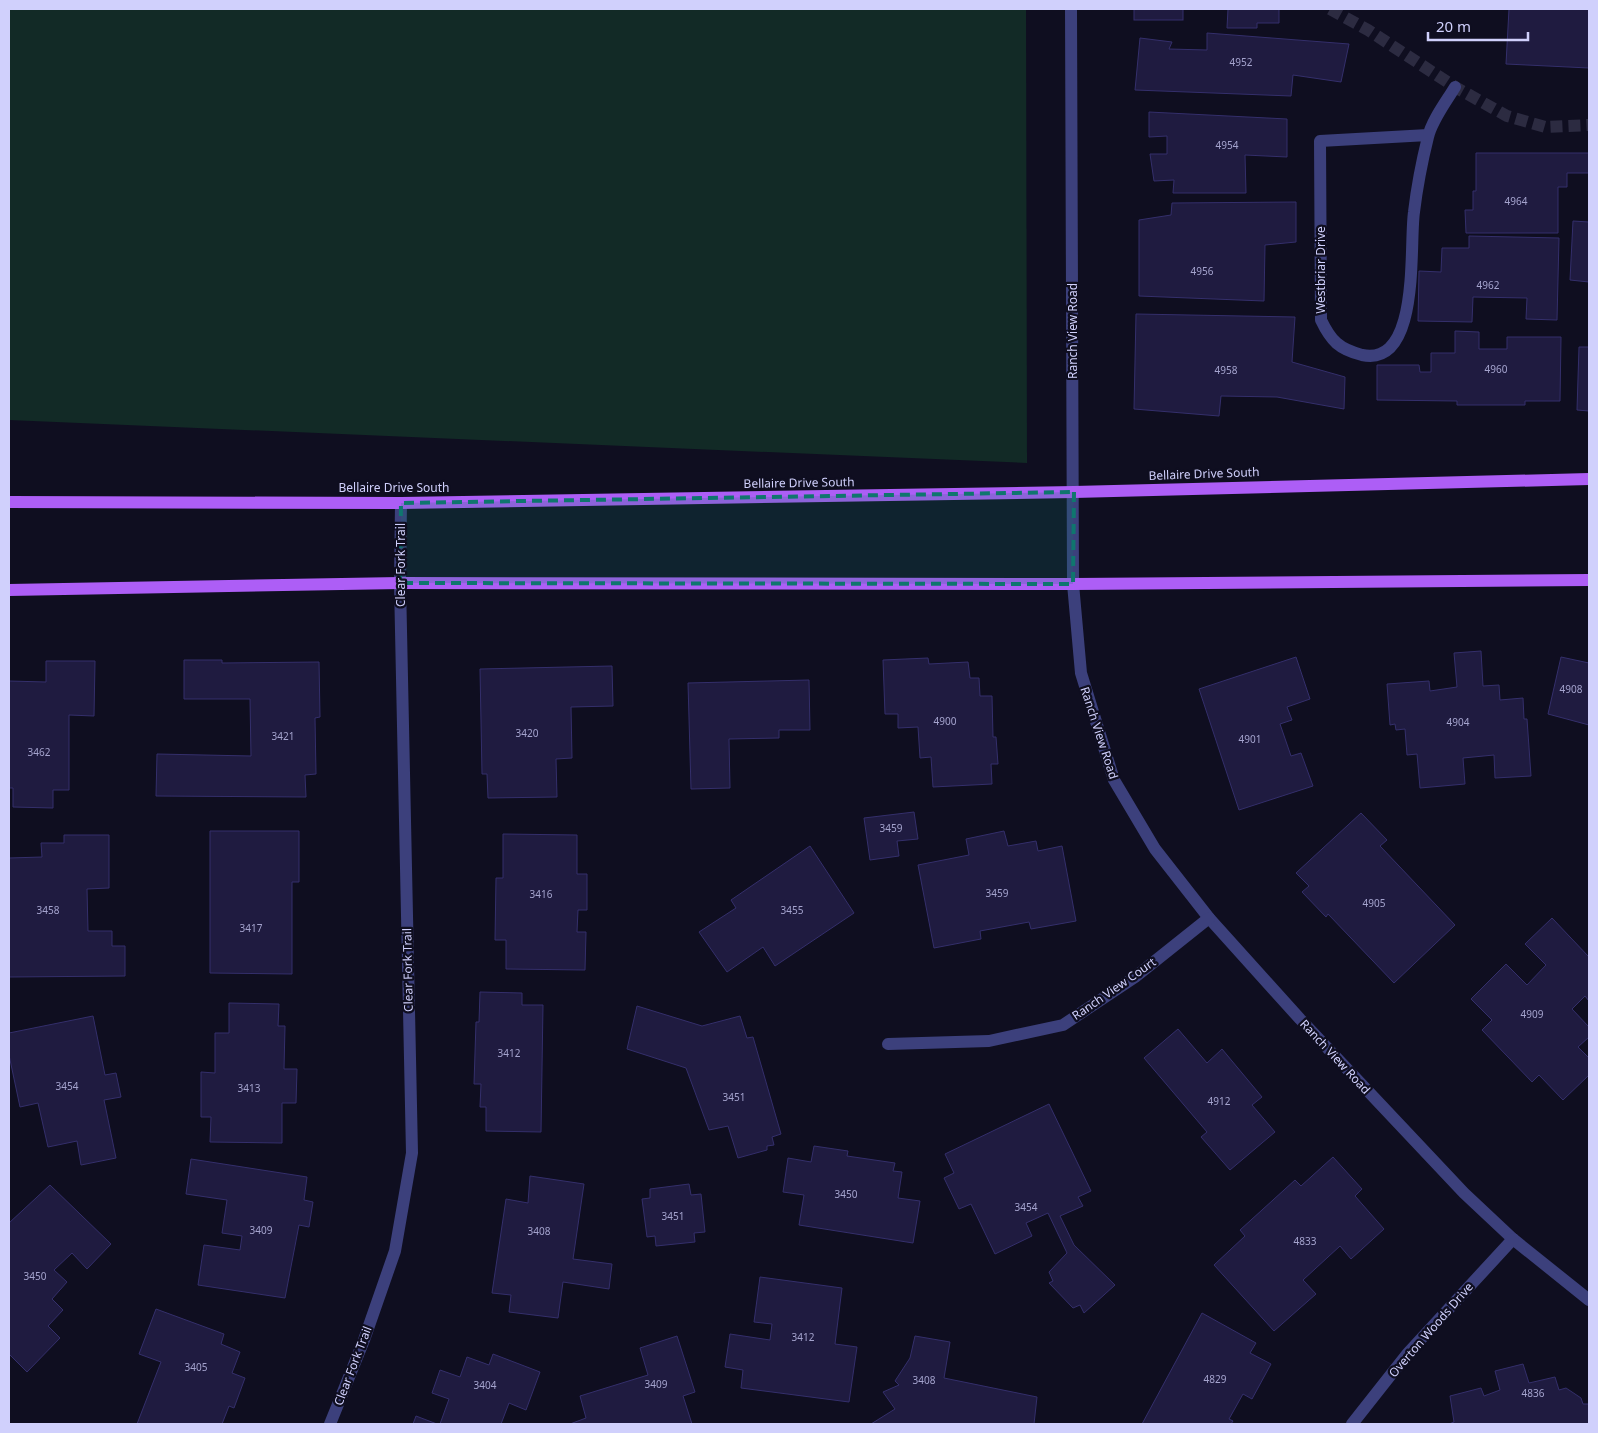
<svg xmlns="http://www.w3.org/2000/svg" width="1598" height="1433" font-family="'Noto Sans',sans-serif">
  <style>
    .green { fill: #122a26 }
    .building { fill: #1f1b40; stroke: #342f6b }
    .lines { fill: none; stroke-linecap: round; stroke-linejoin: round }
    .minor-tunnel { stroke: #2c2b41; stroke-width: 12; stroke-dasharray: 12 6; stroke-linecap: butt }
    .minor { stroke: #3c407c; stroke-width: 12 }
    .major { stroke: #ad5ef6; stroke-width: 12 }
    .marked { fill: #0f766e; fill-opacity: 0.2; stroke: #0f766e; stroke-width: 4; stroke-dasharray: 10 6; stroke-linejoin: round }
    .labels { text-anchor: middle; stroke-width: 4.5; stroke-linejoin: round; paint-order: stroke }
    .number-label { font-size: 10px; fill: #a4a3cd }
    .street-label { font-size: 12px; fill: #d0d0fc; stroke: #0f0e20 }
  </style>
  <rect width="100%" height="100%" fill="#0f0e20"/>
  <path class="green" d="M 9,9 L 1026,9 L 1027,463 L 9,420 Z"/>
  <g class="building">
    <rect x="1134" y="9" width="49" height="11"/>
    <path d="M 1228,9 L 1279,9 L 1279,23 L 1257,23 L 1257,28 L 1227,28 Z"/>
    <path d="M 1509,9 L 1589,9 L 1589,68 L 1506,64 Z"/>
    <path d="M 1207,33 L 1349,44 L 1341,82 L 1293,75 L 1291,96 L 1135,90 L 1140,38 L 1172,42 L 1169,49 L 1207,50 Z"/>
    <path d="M 1149,112 L 1287,119 L 1287,157 L 1245,155 L 1246,193 L 1173,193 L 1174,180 L 1154,181 L 1150,154 L 1167,154 L 1167,136 L 1149,137 Z"/>
    <path d="M 1476,153 L 1589,153 L 1589,173 L 1567,173 L 1567,187 L 1558,187 L 1558,233 L 1466,233 L 1465,210 L 1473,210 L 1473,191 L 1476,191 Z"/>
    <path d="M 1296,202 L 1296,242 L 1265,245 L 1264,301 L 1139,296 L 1139,220 L 1171,215 L 1172,203 Z"/>
    <path d="M 1573,221 L 1589,222 L 1589,282 L 1570,280 Z"/>
    <path d="M 1469,236 L 1559,238 L 1557,320 L 1526,319 L 1527,298 L 1473,297 L 1472,322 L 1418,321 L 1419,271 L 1441,272 L 1442,248 L 1469,248 Z"/>
    <path d="M 1136,314 L 1295,317 L 1292,362 L 1345,377 L 1344,409 L 1277,397 L 1221,396 L 1219,416 L 1134,409 Z"/>
    <path d="M 1455,331 L 1479,332 L 1479,349 L 1507,349 L 1507,337 L 1561,337 L 1560,401 L 1525,401 L 1525,405 L 1457,405 L 1457,401 L 1377,400 L 1377,365 L 1419,365 L 1420,372 L 1431,372 L 1431,353 L 1455,353 Z"/>
    <path d="M 1579,347 L 1589,347 L 1589,411 L 1577,410 Z"/>
    <path d="M 1481,651 L 1483,686 L 1499,685 L 1500,700 L 1523,698 L 1524,719 L 1527,719 L 1531,776 L 1495,778 L 1494,755 L 1463,758 L 1465,784 L 1420,788 L 1417,754 L 1407,755 L 1405,729 L 1396,730 L 1395,724 L 1390,725 L 1387,684 L 1429,681 L 1430,691 L 1457,687 L 1454,653 Z"/>
    <path d="M 1296,657 L 1310,699 L 1287,707 L 1292,720 L 1280,724 L 1291,756 L 1301,753 L 1313,786 L 1239,810 L 1199,689 Z"/>
    <path d="M 1561,657 L 1589,663 L 1589,725 L 1548,714 Z"/>
    <path d="M 928,658 L 929,664 L 968,662 L 970,678 L 979,678 L 980,696 L 992,696 L 993,737 L 996,737 L 998,764 L 991,764 L 992,784 L 933,787 L 931,757 L 920,758 L 918,727 L 898,728 L 898,714 L 885,714 L 883,660 Z"/>
    <path d="M 184,660 L 222,660 L 222,663 L 319,662 L 320,717 L 315,718 L 316,774 L 305,775 L 306,797 L 156,796 L 157,754 L 251,756 L 250,699 L 184,699 Z"/>
    <path d="M 46,661 L 95,661 L 94,716 L 69,715 L 69,790 L 53,790 L 53,808 L 13,807 L 13,788 L 9,788 L 9,681 L 46,682 Z"/>
    <path d="M 612,666 L 613,706 L 571,707 L 572,758 L 556,759 L 557,797 L 488,798 L 487,774 L 482,774 L 480,669 Z"/>
    <path d="M 809,680 L 810,730 L 779,730 L 779,738 L 729,739 L 730,788 L 691,789 L 688,683 Z"/>
    <path d="M 914,812 L 918,839 L 897,841 L 899,856 L 870,860 L 864,818 Z"/>
    <path d="M 1361,813 L 1387,840 L 1380,846 L 1455,925 L 1394,983 L 1328,914 L 1326,917 L 1302,892 L 1309,886 L 1296,873 Z"/>
    <path d="M 210,831 L 299,831 L 299,882 L 292,882 L 292,974 L 210,973 Z"/>
    <path d="M 1004,831 L 1008,846 L 1036,841 L 1038,851 L 1062,846 L 1076,921 L 1031,929 L 1029,922 L 980,931 L 981,939 L 934,948 L 918,865 L 969,855 L 966,839 Z"/>
    <path d="M 503,834 L 577,835 L 577,874 L 587,874 L 587,910 L 578,910 L 577,932 L 586,932 L 585,970 L 506,969 L 506,940 L 495,940 L 496,878 L 503,878 Z"/>
    <path d="M 64,835 L 109,835 L 109,888 L 87,889 L 88,931 L 112,931 L 112,946 L 125,946 L 125,976 L 9,977 L 9,858 L 42,857 L 41,843 L 64,843 Z"/>
    <path d="M 810,846 L 854,913 L 775,966 L 763,947 L 727,972 L 699,932 L 736,908 L 731,900 Z"/>
    <path d="M 1552,918 L 1589,957 L 1589,1001 L 1585,996 L 1572,1009 L 1589,1027 L 1589,1037 L 1578,1047 L 1589,1058 L 1589,1075 L 1563,1100 L 1539,1075 L 1532,1082 L 1482,1030 L 1492,1020 L 1471,999 L 1506,964 L 1527,985 L 1546,965 L 1525,944 Z"/>
    <path d="M 480,992 L 522,993 L 522,1005 L 543,1005 L 541,1132 L 486,1131 L 486,1107 L 480,1107 L 481,1084 L 474,1084 L 476,1022 L 479,1022 Z"/>
    <path d="M 229,1003 L 279,1004 L 278,1026 L 285,1026 L 284,1069 L 297,1069 L 296,1103 L 282,1103 L 282,1143 L 210,1142 L 211,1117 L 201,1117 L 201,1072 L 215,1073 L 215,1033 L 229,1033 Z"/>
    <path d="M 637,1006 L 702,1026 L 740,1016 L 747,1038 L 753,1037 L 781,1134 L 772,1137 L 774,1145 L 767,1146 L 767,1150 L 738,1158 L 728,1126 L 709,1130 L 686,1068 L 627,1049 Z"/>
    <path d="M 93,1016 L 105,1075 L 116,1073 L 121,1097 L 104,1100 L 116,1158 L 81,1165 L 77,1141 L 48,1147 L 38,1103 L 20,1107 L 9,1055 L 9,1033 Z"/>
    <path d="M 1178,1029 L 1207,1063 L 1222,1049 L 1262,1097 L 1252,1105 L 1275,1132 L 1230,1170 L 1201,1137 L 1207,1132 L 1144,1058 Z"/>
    <path d="M 1049,1104 L 1091,1191 L 1078,1197 L 1083,1206 L 1060,1216 L 1074,1245 L 1115,1285 L 1084,1313 L 1080,1305 L 1073,1308 L 1049,1283 L 1053,1281 L 1049,1272 L 1067,1253 L 1048,1213 L 1026,1223 L 1032,1236 L 995,1254 L 971,1204 L 959,1209 L 944,1178 L 954,1173 L 945,1154 Z"/>
    <path d="M 814,1146 L 848,1151 L 847,1156 L 895,1163 L 893,1171 L 902,1172 L 898,1198 L 920,1201 L 913,1243 L 799,1225 L 804,1195 L 783,1192 L 788,1158 L 811,1162 Z"/>
    <path d="M 1333,1157 L 1362,1189 L 1355,1196 L 1384,1229 L 1351,1259 L 1340,1246 L 1303,1280 L 1316,1294 L 1274,1331 L 1214,1265 L 1245,1236 L 1240,1230 L 1295,1180 L 1301,1186 Z"/>
    <path d="M 191,1159 L 307,1177 L 304,1200 L 313,1202 L 309,1227 L 299,1225 L 285,1298 L 198,1285 L 204,1245 L 240,1250 L 242,1236 L 222,1233 L 227,1200 L 186,1194 Z"/>
    <path d="M 530,1176 L 584,1184 L 573,1259 L 612,1264 L 609,1289 L 563,1282 L 558,1318 L 509,1312 L 511,1295 L 492,1293 L 506,1199 L 528,1203 Z"/>
    <path d="M 689,1184 L 691,1195 L 701,1194 L 705,1232 L 694,1233 L 695,1242 L 656,1246 L 655,1236 L 647,1237 L 642,1199 L 650,1198 L 650,1189 Z"/>
    <path d="M 50,1185 L 111,1244 L 87,1269 L 72,1253 L 54,1270 L 67,1282 L 52,1299 L 63,1310 L 48,1326 L 60,1338 L 27,1372 L 9,1354 L 9,1223 Z"/>
    <path d="M 760,1277 L 842,1288 L 835,1344 L 857,1347 L 849,1402 L 741,1388 L 743,1370 L 725,1367 L 730,1334 L 770,1340 L 772,1324 L 754,1322 Z"/>
    <path d="M 156,1309 L 224,1334 L 221,1344 L 240,1352 L 232,1373 L 245,1378 L 234,1408 L 229,1406 L 222,1424 L 137,1424 L 161,1362 L 139,1354 Z"/>
    <path d="M 1202,1313 L 1256,1343 L 1250,1353 L 1271,1364 L 1252,1399 L 1243,1394 L 1229,1419 L 1233,1421 L 1231,1424 L 1142,1424 Z"/>
    <path d="M 677,1336 L 695,1392 L 683,1396 L 692,1424 L 570,1424 L 586,1418 L 580,1396 L 648,1375 L 640,1348 Z"/>
    <path d="M 915,1336 L 950,1342 L 944,1378 L 1037,1397 L 1034,1424 L 871,1424 L 895,1409 L 883,1392 L 899,1385 L 895,1381 L 910,1358 Z"/>
    <path d="M 493,1354 L 540,1372 L 526,1410 L 509,1403 L 501,1424 L 440,1424 L 449,1399 L 432,1393 L 440,1370 L 460,1377 L 467,1357 L 489,1365 Z"/>
    <path d="M 1523,1364 L 1529,1383 L 1555,1377 L 1559,1390 L 1566,1388 L 1581,1398 L 1583,1404 L 1589,1404 L 1589,1424 L 1449,1424 L 1454,1422 L 1450,1396 L 1481,1388 L 1484,1396 L 1500,1390 L 1495,1371 Z"/>
    <path d="M 416,1416 L 437,1424 L 413,1424 Z"/>
  </g>
  <g class="lines">
    <path class="minor-tunnel" d="M 1330,9 L 1368,30 L 1455,87 L 1507,116 L 1545,127 L 1589,125"/>
    <g class="minor">
      <path d="M 1071,9 L 1073,584 L 1081,673 L 1114,780 L 1155,849 L 1209,918 L 1300,1019 L 1464,1193 L 1513,1239 L 1589,1300"/>
      <path d="M 1428,135 L 1320,141 L 1321,320 C 1331,341 1339,349 1362,355 C 1421,367 1409,246 1414,212 C 1417,187 1422,161 1428,137 C 1432,120 1446,102 1455,87"/>
      <path d="M 888,1044 L 989,1041 L 1063,1025 L 1135,977 L 1209,918"/>
      <path d="M 330,1424 L 364,1340 L 395,1251 L 412,1153 L 400,583 L 401,503"/>
      <path d="M 1352,1424 L 1408,1353 L 1513,1239"/>
    </g>
    <g class="major">
      <path d="M 9,502 L 401,503 L 1074,492 L 1589,479"/>
      <path d="M 9,590 L 400,583 L 1073,584 L 1589,580"/>
    </g>
  </g>
  <path class="marked" d="M 1074,492 L 1073,584 L 400,583 L 401,503 Z"/>
  <g class="labels">
    <g class="number-label">
      <text x="1241" y="66">4952</text>
      <text x="1227" y="149">4954</text>
      <text x="1516" y="205">4964</text>
      <text x="1202" y="275">4956</text>
      <text x="1488" y="289">4962</text>
      <text x="1496" y="373">4960</text>
      <text x="1226" y="374">4958</text>
      <text x="1571" y="693">4908</text>
      <text x="945" y="725">4900</text>
      <text x="1458" y="726">4904</text>
      <text x="527" y="737">3420</text>
      <text x="283" y="740">3421</text>
      <text x="1250" y="743">4901</text>
      <text x="39" y="756">3462</text>
      <text x="891" y="832">3459</text>
      <text x="997" y="897">3459</text>
      <text x="541" y="898">3416</text>
      <text x="1374" y="907">4905</text>
      <text x="48" y="914">3458</text>
      <text x="792" y="914">3455</text>
      <text x="251" y="932">3417</text>
      <text x="1532" y="1018">4909</text>
      <text x="509" y="1057">3412</text>
      <text x="67" y="1090">3454</text>
      <text x="249" y="1092">3413</text>
      <text x="734" y="1101">3451</text>
      <text x="1219" y="1105">4912</text>
      <text x="846" y="1198">3450</text>
      <text x="1026" y="1211">3454</text>
      <text x="673" y="1220">3451</text>
      <text x="261" y="1234">3409</text>
      <text x="539" y="1235">3408</text>
      <text x="1305" y="1245">4833</text>
      <text x="35" y="1280">3450</text>
      <text x="803" y="1341">3412</text>
      <text x="196" y="1371">3405</text>
      <text x="1215" y="1383">4829</text>
      <text x="924" y="1384">3408</text>
      <text x="656" y="1388">3409</text>
      <text x="485" y="1389">3404</text>
      <text x="1533" y="1397">4836</text>
    </g>
    <g class="street-label">
      <text transform="translate(1321 270) rotate(-90)" y="4">Westbriar Drive</text>
      <text transform="translate(1073 331) rotate(-90)" y="4">Ranch View Road</text>
      <text transform="translate(1204 474) rotate(-2)" y="4">Bellaire Drive South</text>
      <text transform="translate(799 483) rotate(-1)" y="4">Bellaire Drive South</text>
      <text x="394" y="492">Bellaire Drive South</text>
      <text transform="translate(401 565) rotate(-90)" y="4">Clear Fork Trail</text>
      <text transform="translate(1099 733) rotate(72)" y="4">Ranch View Road</text>
      <text transform="translate(408 970) rotate(-91)" y="4">Clear Fork Trail</text>
      <text transform="translate(1114 989) rotate(-35)" y="4">Ranch View Court</text>
      <text transform="translate(1335 1057) rotate(47)" y="4">Ranch View Road</text>
      <text transform="translate(1431 1330) rotate(-49)" y="4">Overton Woods Drive</text>
      <text transform="translate(353 1366) rotate(-69)" y="4">Clear Fork Trail</text>
    </g>
  </g>
  <rect width="1598" height="1433" fill="none" stroke="#d0d0fc" stroke-width="20"/>
  <path d="M1428 32v8h100v-8" fill="none" stroke="#d0d0fc" stroke-width="2.5"/>
  <text x="1436" y="32" font-size="15" fill="#d0d0fc" stroke="#0f0e20" stroke-width="4" paint-order="stroke">20 m</text>
</svg>
